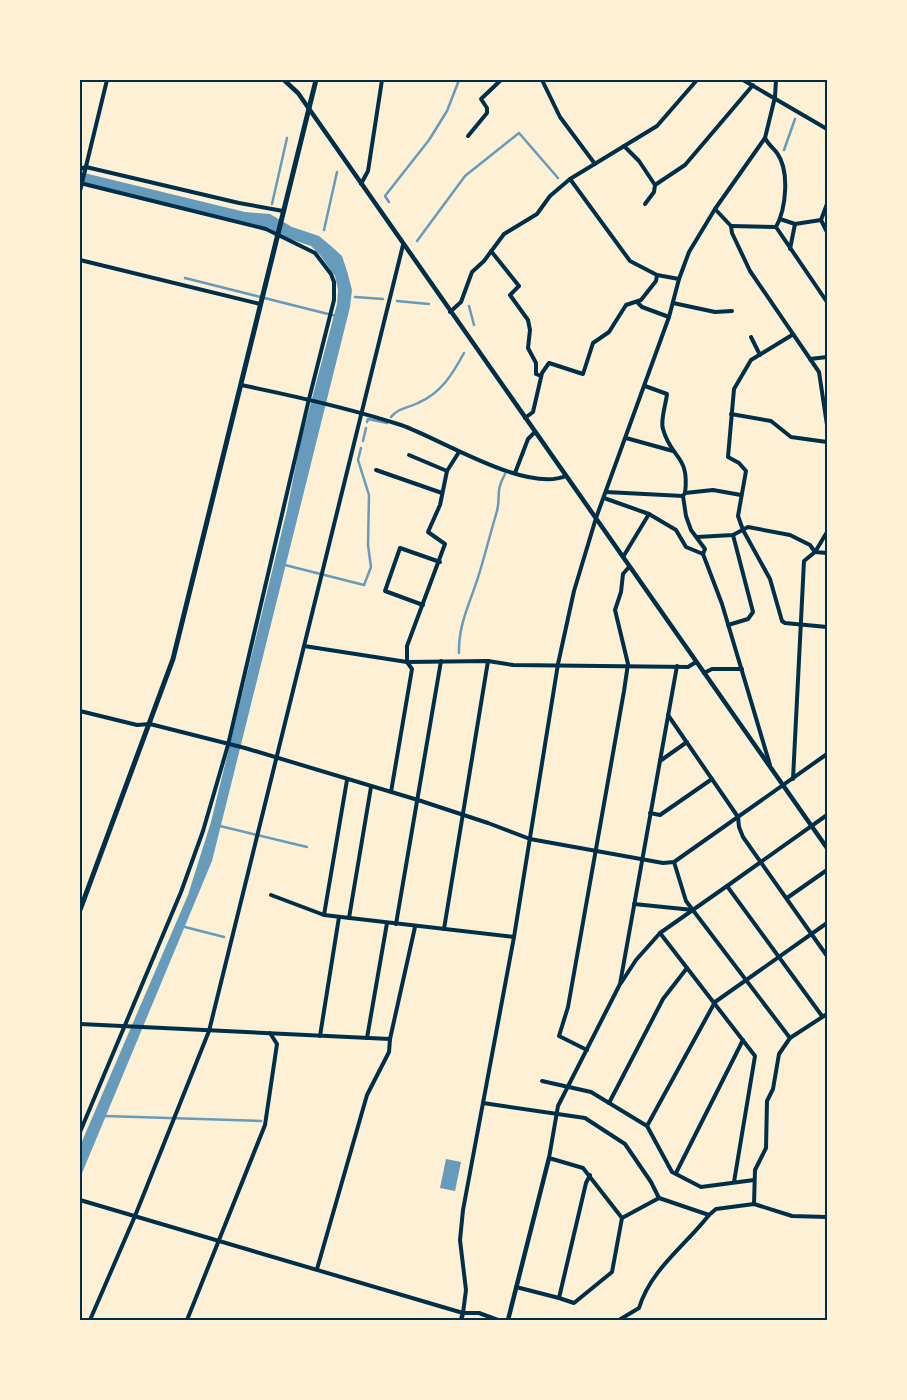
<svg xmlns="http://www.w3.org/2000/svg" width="907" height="1400" font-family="Poppins,sans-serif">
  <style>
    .water { fill: #669bbc }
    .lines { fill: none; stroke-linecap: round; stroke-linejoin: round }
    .stream { stroke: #669bbc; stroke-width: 2.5 }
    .minor { stroke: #003049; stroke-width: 4 }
    .tertiary { stroke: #003049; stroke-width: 4.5 }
    .secondary { stroke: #003049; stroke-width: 5 }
    .neatline { fill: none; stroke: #003049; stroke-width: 2 }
  </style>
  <rect width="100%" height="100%" fill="#fdf0d5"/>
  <g class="water">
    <path d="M 80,172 L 245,212 L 270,214 L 292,227 L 319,236 L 331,246 L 342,256 L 347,271 L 352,290 L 350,307 L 212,861 L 80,1178 L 80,1146 L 188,895 L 211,822 L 287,510 L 300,444 L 337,304 L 338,290 L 335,276 L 320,255 L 311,246 L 287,238 L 269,228 L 80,182 Z"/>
    <path d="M 446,1159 L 461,1162 L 455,1191 L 440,1188 Z"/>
  </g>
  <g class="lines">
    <g class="stream">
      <path d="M 784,150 L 795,119"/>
      <path d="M 80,162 L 80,168"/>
      <path d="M 389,202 L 385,196 L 429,140 L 447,111 L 459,80"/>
      <path d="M 272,204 L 287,138"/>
      <path d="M 324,230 L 337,172"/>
      <path d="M 417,241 L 465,176 L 519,133 L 558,178"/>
      <path d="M 185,278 L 336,316"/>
      <path d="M 355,297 L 383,299"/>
      <path d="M 397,301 L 429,304"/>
      <path d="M 469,306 L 474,325"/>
      <path d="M 391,417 C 398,408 408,408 418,403 C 441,393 452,375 464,353"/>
      <path d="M 367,422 L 368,419 L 387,423"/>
      <path d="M 363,441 L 366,428"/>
      <path d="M 361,448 L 358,460 L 369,495 L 368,545 L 371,567 L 364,585"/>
      <path d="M 285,565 L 364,585"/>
      <path d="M 459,653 C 458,623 472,599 480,571 C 486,551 491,531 497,511 C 501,495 495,492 505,474"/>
      <path d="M 220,826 L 307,847"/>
      <path d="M 185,927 L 224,937"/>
      <path d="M 105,1116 L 261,1121"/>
    </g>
    <g class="minor">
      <path d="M 542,80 L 560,117 L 595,164"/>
      <path d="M 743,80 L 827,129"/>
      <path d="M 468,136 L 487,113 L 487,108 L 481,99 L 501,80"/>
      <path d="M 765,138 C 768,144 773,148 777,153 C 790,171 786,209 776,227 L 827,302"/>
      <path d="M 624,146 L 639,161 L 655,185 L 685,165 L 753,85"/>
      <path d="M 80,169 L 86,167 L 239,203 L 283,211"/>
      <path d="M 570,179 L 630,261 L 657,275 L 679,279"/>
      <path d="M 80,183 L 266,229 L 315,253 L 331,274 L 334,282 L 334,300 L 309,399 L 228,745 L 203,831 L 181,892 L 80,1132"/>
      <path d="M 361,184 L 368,171 L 382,80"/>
      <path d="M 80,191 L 107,80"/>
      <path d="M 645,204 L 654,192 L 655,185"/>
      <path d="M 827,204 L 821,220 L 827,232"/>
      <path d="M 715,209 L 731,226 L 732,233 L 750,271 L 819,372 L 827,425"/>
      <path d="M 780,219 L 795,224 L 821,220"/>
      <path d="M 731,226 L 776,227"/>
      <path d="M 790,249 L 795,224"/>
      <path d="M 491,251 L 519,286 L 510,295 L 528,320 L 530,330 L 528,348 L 536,363 L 536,374 L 541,376"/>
      <path d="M 80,260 L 260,304"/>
      <path d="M 637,302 L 642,307 L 669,317"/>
      <path d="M 673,303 L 715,312 L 732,311"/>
      <path d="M 450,312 L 461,302 L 472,272 L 484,261 L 504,234 L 537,214 L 550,196 L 570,179 L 657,126 L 697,80"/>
      <path d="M 792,335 L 751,360 L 734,389 L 728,457 L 739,463 L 746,471 L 738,516 L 743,530 L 770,579 L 782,621 L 785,623 L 827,627"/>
      <path d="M 751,337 L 760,355"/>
      <path d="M 810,359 L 827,357"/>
      <path d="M 241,385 C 295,396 349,408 401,425 C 441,439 525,493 566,476"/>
      <path d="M 645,386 L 667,394 C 666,404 660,421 663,429 C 671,459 690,455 685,493"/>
      <path d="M 731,414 L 771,421 L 791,437 L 827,442"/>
      <path d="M 525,418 L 533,412 L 542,373 L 549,363 L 583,374 L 593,343 L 609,332 L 626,305 L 641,300 L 656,281 L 657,275"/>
      <path d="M 626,438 L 673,451"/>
      <path d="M 409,455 L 447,471"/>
      <path d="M 376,470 L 442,493"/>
      <path d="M 515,473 L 528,439 L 535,432"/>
      <path d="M 606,492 L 683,496 L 685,493 L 713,490 L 741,495"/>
      <path d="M 683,496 L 686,516 L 691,530 L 705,549 L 703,554 L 722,604 L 770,765"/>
      <path d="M 604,498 L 649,514"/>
      <path d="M 697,537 L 733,535 L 748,527 L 790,535 L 810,545 L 815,552 L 827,553"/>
      <path d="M 623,557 L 649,514 L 676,530 L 686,547 L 703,554"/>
      <path d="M 423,605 L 385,591 L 400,548 L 440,562"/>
      <path d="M 728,625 L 748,619 L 753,612 L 733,535"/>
      <path d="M 304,646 L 407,662 L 488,661 L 513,665 L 688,667 L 696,662"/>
      <path d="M 677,666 L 620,984 L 558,1106 L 549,1158 L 583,1168 L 622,1218 L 659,1198 L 709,1215 L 716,1209 L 754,1204 L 792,1216 L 827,1217"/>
      <path d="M 704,673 L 712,669 L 742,669"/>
      <path d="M 80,711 L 137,725 L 150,724 L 245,748 L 418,800 L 488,823 L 530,839 L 663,863 L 674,862 L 827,754"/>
      <path d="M 668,715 L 738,817 L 739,827 L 743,837 L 827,956"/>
      <path d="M 660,761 L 687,742"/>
      <path d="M 793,779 L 804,561 L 815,552 L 827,532"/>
      <path d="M 391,792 L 412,669 L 407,662 L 407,646 L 445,544 L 428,532 L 440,505 L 447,471 L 459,452"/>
      <path d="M 650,813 L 660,815 L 712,779"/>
      <path d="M 674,862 L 686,901 L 790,1038"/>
      <path d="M 271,895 L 324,915 L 514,937"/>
      <path d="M 787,898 L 827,870"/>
      <path d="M 634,904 L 693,910"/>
      <path d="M 324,915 L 347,780"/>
      <path d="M 349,918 L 371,787"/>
      <path d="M 396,924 L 441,661"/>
      <path d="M 444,929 L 488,661"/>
      <path d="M 660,933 L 755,1056 L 734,1182"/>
      <path d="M 621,983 L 636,960 L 660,933 L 727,886"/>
      <path d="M 822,1016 L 727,886 L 827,815"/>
      <path d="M 80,1024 L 390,1039 L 415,927"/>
      <path d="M 320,1036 L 339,917"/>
      <path d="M 367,1038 L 387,923"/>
      <path d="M 587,1050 L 559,1036 L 568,1007 L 624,691 L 628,664 L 615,610 L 621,592 L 623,574 L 629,567"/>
      <path d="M 542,1081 L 591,1092 L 647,1126 L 672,1172 L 701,1187 L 754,1180"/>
      <path d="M 483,1103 L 585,1118 L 625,1144 L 651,1182 L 659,1198"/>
      <path d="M 609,1103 L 663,999 L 687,968"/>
      <path d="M 647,1126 L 715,1002 L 827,923"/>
      <path d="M 676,1173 L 743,1040"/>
      <path d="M 80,1200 L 463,1313 L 479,1313 L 498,1320"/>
      <path d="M 754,1204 L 755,1170 L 766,1148 L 767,1101 L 773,1089 L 779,1054 L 790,1038 L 827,1014"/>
      <path d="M 317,1269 L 367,1095 L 389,1052 L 390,1039"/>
      <path d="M 516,1287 L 559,1298 L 586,1183 L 590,1175"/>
      <path d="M 559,1298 L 574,1303 L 612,1272 L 622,1218"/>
      <path d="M 463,1313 L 466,1290 L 460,1240 L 463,1210 L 514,937 L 558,664 L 574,591 L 596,518 L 669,317 L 679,279 L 689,252 L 715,209 L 765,138 L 775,97 L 776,80"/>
      <path d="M 90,1320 L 135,1216 L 209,1031 L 403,245"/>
      <path d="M 187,1320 L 265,1125 L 277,1044 L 270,1033"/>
      <path d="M 619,1320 L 639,1308 C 651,1269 685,1246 709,1215"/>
    </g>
    <g class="tertiary">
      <path d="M 284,80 L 298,93 L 827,848"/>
      <path d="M 461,1320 L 463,1313"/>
      <path d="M 508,1320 L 549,1158"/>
    </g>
    <path class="secondary" d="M 80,910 L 173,659 L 316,80"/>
  </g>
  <rect width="907" height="1400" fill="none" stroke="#fdf0d5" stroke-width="162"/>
  <rect x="81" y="81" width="745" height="1238" class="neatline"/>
</svg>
